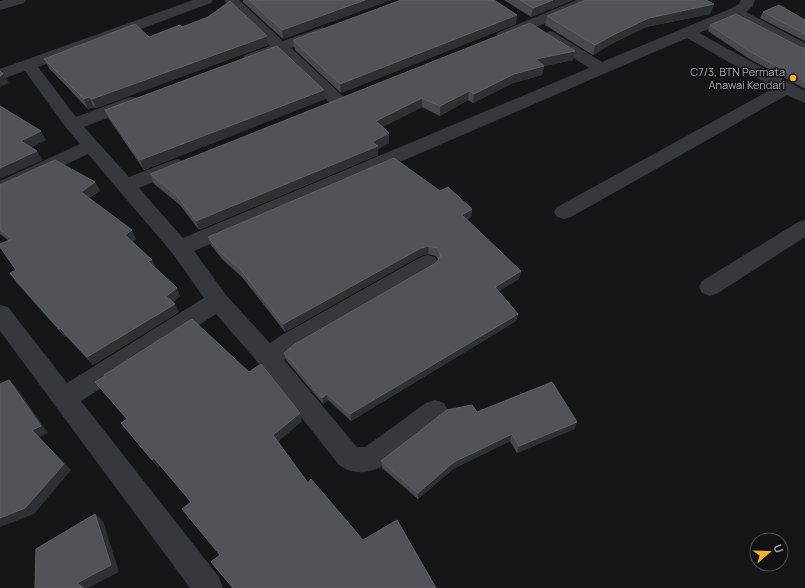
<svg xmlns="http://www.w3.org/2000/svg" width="805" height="588" font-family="Manrope,sans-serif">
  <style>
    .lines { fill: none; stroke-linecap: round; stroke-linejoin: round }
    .minor { fill: #37383d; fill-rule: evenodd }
    .wall { fill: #47494d }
    .shaded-wall { fill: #2f3033 }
    .building { fill: #525359; stroke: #5f6168 }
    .poi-dot { fill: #f2b134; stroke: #111113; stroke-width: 1.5 }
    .labels { text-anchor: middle; stroke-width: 3; stroke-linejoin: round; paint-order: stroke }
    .far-poi-label { font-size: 11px; fill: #a8adb8; stroke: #111113; text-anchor: end }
  </style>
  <rect width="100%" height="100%" fill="#161618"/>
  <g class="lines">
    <g class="minor">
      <path d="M 4,0 L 26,0 L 24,3 L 0,10 L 0,1 Z"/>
      <path d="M 193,0 L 213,0 L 211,3 L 38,67 L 76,117 L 127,98 L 133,97 L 139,98 L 141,102 L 139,106 L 84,127 L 129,177 L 171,161 L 178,159 L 185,161 L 187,165 L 185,169 L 139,188 L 183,238 L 589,68 L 545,39 L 542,36 L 545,33 L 550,31 L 555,33 L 602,62 L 730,9 L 739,4 L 741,0 L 755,0 L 752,7 L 746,12 L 805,43 L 805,54 L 799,52 L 734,18 L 699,33 L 805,91 L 805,103 L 787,95 L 571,217 L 564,219 L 557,217 L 554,212 L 557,207 L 774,88 L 687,38 L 194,251 L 226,295 L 270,343 L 280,336 L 421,257 L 428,255 L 435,257 L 439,263 L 435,269 L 296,350 L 284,360 L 357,447 L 365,447 L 426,403 L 435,400 L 444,403 L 448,411 L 444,419 L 379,468 C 364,474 352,474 339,465 L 260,365 L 216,314 L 81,401 L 219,577 L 223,588 L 190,588 L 0,331 L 0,305 L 8,307 L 67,383 L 204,298 L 173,254 L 88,154 L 0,196 L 0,181 L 80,144 L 67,129 L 25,71 L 0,80 L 0,69 Z"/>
      <path d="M 224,0 L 239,0 L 283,41 L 317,29 L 322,27 L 327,29 L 330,32 L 327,35 L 291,48 L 345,98 L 347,102 L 345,106 L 339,107 L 333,106 L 278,53 L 251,63 L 245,61 L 243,58 L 245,55 L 270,46 Z"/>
      <path d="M 577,0 L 597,0 L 595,3 L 509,38 L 504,40 L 499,38 L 496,35 L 499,32 Z"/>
      <path d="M 805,220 L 805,237 L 718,293 L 710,296 L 702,293 L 699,287 L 702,281 L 798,222 Z"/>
    </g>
  </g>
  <g class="wall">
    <path d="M 243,0 L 391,0 L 283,39 L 243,2 Z"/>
    <path d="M 504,0 L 573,0 L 531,17 Z"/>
    <path d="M 714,4 L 710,14 L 646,27 L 613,43 L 593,55 L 545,25 L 547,16 Z"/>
    <path d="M 763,12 L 805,20 L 805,41 L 760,18 Z"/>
    <path d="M 516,24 L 341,93 L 295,50 L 293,40 Z"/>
    <path d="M 710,25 L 805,48 L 805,89 L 748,58 L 708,31 Z"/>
    <path d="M 182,27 L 267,36 L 268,45 L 96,108 L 94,107 L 88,109 L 49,68 L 44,59 L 149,37 Z"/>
    <path d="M 575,51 L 573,60 L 544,66 L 542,75 L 513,83 L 473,103 L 468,100 L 440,116 L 422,107 L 382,127 L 389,143 L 378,149 L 378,155 L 199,230 L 180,205 L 154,184 L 150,174 Z"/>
    <path d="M 325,99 L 144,170 L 109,119 L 105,110 Z"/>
    <path d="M 95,182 L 100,191 L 89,198 L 136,239 L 132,241 L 180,296 L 173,302 L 179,312 L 93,365 L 66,336 L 65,337 L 16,282 L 10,273 L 16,270 L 8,240 L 0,234 L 0,185 Z"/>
    <path d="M 440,191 L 472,209 L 471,217 L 467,219 L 519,279 L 498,291 L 518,314 L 516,321 L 351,421 L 328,400 L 323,404 L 286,360 L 284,353 L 436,263 L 438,260 L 436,256 L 428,254 L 420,256 L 285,332 L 242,277 L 222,259 L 211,245 L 208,237 Z"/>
    <path d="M 95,382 L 302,421 L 277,442 L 308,483 L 363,540 L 436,588 L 220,555 L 191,502 L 160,466 L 158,467 L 121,423 L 127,419 Z"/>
    <path d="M 477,412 L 577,422 L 574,429 L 517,453 L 510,441 L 453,469 L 418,499 L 382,468 L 381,461 Z"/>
  </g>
  <g class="shaded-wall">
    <path d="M 365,0 L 391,0 L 283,39 L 282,30 Z"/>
    <path d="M 553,0 L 573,0 L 531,17 L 533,8 Z"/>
    <path d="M 714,4 L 710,14 L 646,27 L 613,43 L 593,55 L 595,45 L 615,34 L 649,18 Z"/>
    <path d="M 517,15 L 516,24 L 341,93 L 340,84 Z"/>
    <path d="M 267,36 L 268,45 L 96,108 L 92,99 Z"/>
    <path d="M 575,51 L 573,60 L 544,66 L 542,75 L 513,83 L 473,103 L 474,94 L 536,59 Z"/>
    <path d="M 3,74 L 9,83 L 0,87 L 0,76 Z"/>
    <path d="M 324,90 L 325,99 L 144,170 L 140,160 Z"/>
    <path d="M 469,91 L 468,100 L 440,116 L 440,106 Z"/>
    <path d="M 89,97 L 94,107 L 88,109 L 84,99 Z"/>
    <path d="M 422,98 L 422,107 L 376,130 L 376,121 Z"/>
    <path d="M 41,131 L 46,140 L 26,150 L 21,141 Z"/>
    <path d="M 389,133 L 389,143 L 378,149 L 378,155 L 199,230 L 196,221 L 372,142 Z"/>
    <path d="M 37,151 L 43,160 L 0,179 L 0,168 Z"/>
    <path d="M 95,182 L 100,191 L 85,200 L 81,192 Z"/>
    <path d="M 472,209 L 471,217 L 461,223 L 462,215 Z"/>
    <path d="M 132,230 L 136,239 L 130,243 L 125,235 Z"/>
    <path d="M 429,246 L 428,254 L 420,256 L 285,332 L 283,324 L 421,248 Z"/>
    <path d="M 152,260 L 156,268 L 148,261 Z"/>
    <path d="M 521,271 L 519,279 L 493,295 L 495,287 Z"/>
    <path d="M 177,288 L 180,296 L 170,304 L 166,296 Z"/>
    <path d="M 175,304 L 179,312 L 93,365 L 87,357 Z"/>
    <path d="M 518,314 L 516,321 L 351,421 L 350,414 Z"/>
    <path d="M 60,328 L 66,336 L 65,337 L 59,329 Z"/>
    <path d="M 9,380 L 16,387 L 48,433 L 39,437 L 71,470 L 34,514 L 0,527 L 0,518 L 32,430 Z"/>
    <path d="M 327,394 L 328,400 L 323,404 L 322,398 Z"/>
    <path d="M 300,413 L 302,421 L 276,443 L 273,435 Z"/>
    <path d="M 577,422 L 574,429 L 517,453 L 519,446 Z"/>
    <path d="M 512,434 L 510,441 L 453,469 L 418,499 L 418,493 L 454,462 Z"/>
    <path d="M 154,458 L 160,466 L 158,467 L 152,460 Z"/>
    <path d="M 95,514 L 103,521 L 119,572 L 88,588 L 84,588 L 77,583 Z"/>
  </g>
  <g class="building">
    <path d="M 249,0 L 365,0 L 282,30 Z"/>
    <path d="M 401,0 L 494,0 L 517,15 L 340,84 L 293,40 Z"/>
    <path d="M 520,0 L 553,0 L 533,8 Z"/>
    <path d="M 586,0 L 706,0 L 714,4 L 649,18 L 615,34 L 595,45 L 547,16 Z"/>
    <path d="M 230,1 L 267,36 L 92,99 L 89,97 L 84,99 L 44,59 L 135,24 L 149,37 L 180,25 L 182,27 L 208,17 Z"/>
    <path d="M 779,5 L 805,20 L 805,34 L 763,12 Z"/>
    <path d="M 736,14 L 802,48 L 805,48 L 805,82 L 751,52 L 710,25 Z"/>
    <path d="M 530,23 L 575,51 L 536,59 L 544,66 L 514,74 L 474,94 L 469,91 L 440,106 L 422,98 L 376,121 L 389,133 L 372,142 L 378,146 L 196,221 L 177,196 L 150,174 Z"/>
    <path d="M 277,46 L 324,90 L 140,160 L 105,110 Z"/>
    <path d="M 0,71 L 3,74 L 0,76 Z"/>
    <path d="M 0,106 L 41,131 L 21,141 L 37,151 L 0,168 Z"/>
    <path d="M 394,158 L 440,191 L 448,187 L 472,209 L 462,215 L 521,271 L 495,287 L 518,314 L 350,414 L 327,394 L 322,398 L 284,353 L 295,344 L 436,263 L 441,256 L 437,248 L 429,246 L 421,248 L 283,324 L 240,269 L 219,251 L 208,237 Z"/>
    <path d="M 55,160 L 95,182 L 81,192 L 132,230 L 125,235 L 152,260 L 148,261 L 177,288 L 166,296 L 175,304 L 87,357 L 60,328 L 59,329 L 10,273 L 16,270 L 0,247 L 0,244 L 12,239 L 0,230 L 0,185 Z"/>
    <path d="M 192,319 L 249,372 L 261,364 L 300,413 L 273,435 L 308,483 L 311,479 L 363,540 L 397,520 L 436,588 L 233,588 L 211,562 L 220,555 L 182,509 L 191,502 L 154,458 L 152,460 L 121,423 L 127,419 L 95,382 L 105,376 L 104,375 Z"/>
    <path d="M 9,380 L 41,426 L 32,430 L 64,464 L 25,508 L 0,518 L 0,384 Z"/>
    <path d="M 552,382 L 577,422 L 519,446 L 512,434 L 454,462 L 418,493 L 381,461 L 447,410 L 472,405 L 477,412 Z"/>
    <path d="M 95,514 L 111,565 L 77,583 L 84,588 L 35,588 L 36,549 Z"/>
  </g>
  <circle class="poi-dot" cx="793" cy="78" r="4"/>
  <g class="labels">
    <g class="far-poi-label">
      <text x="785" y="76">C7/3, BTN Permata<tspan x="785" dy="13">Anawai Kendari</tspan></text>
    </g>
  </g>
  <g transform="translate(769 552) rotate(70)"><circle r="19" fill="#111113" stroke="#4d4f55"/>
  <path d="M0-3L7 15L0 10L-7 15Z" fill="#f2b134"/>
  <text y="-6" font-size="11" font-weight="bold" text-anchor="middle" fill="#a8adb8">U</text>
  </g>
</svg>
